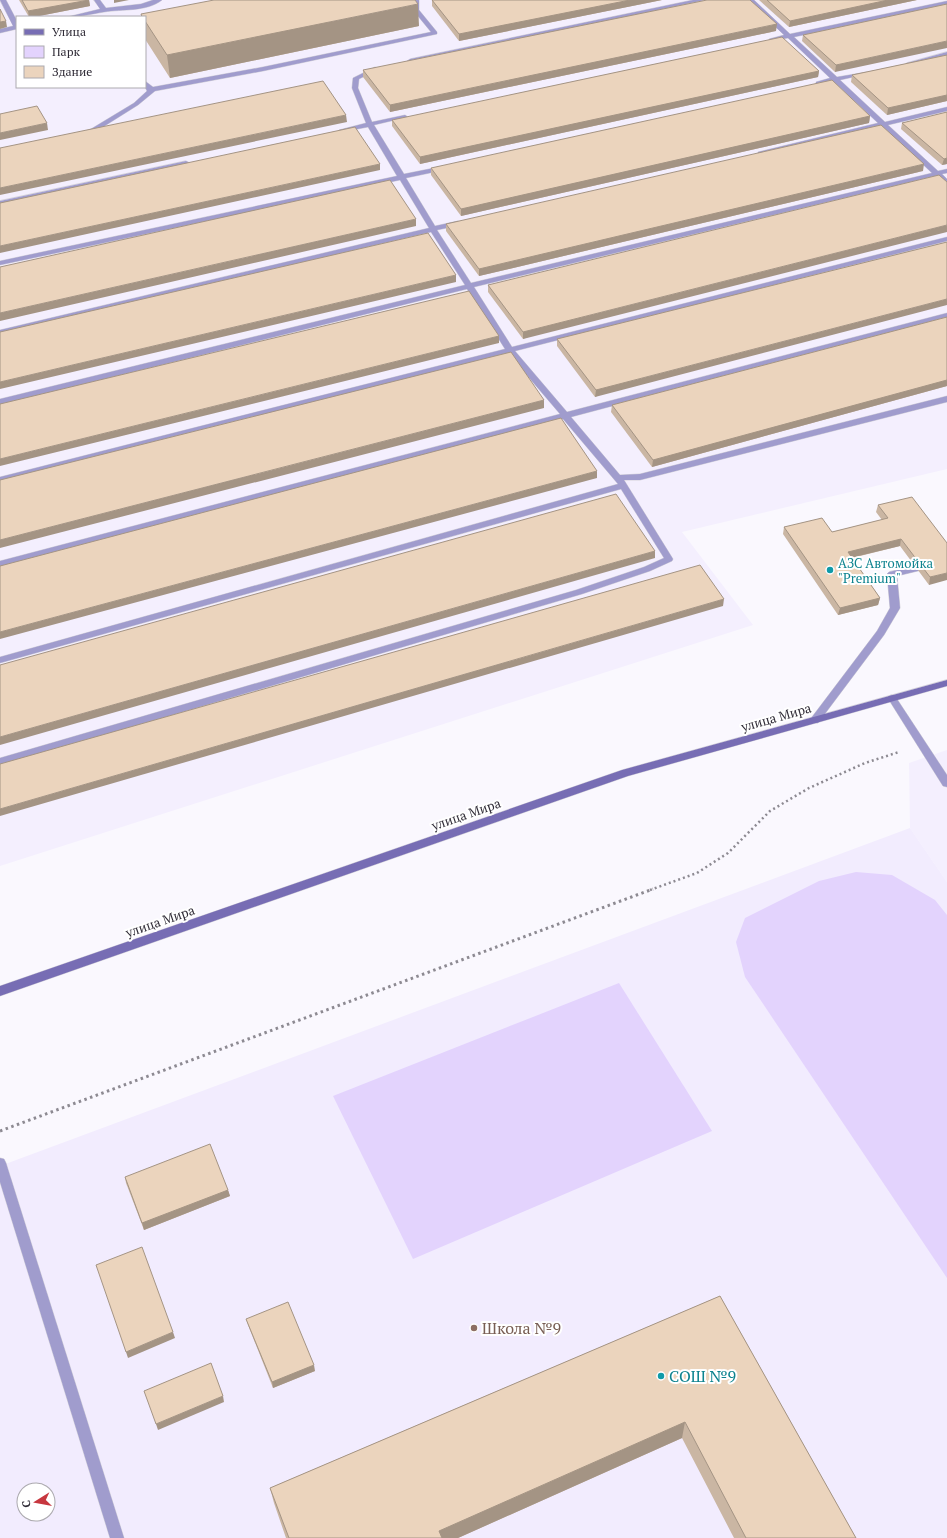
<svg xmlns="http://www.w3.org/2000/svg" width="947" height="1538" font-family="'PT Serif',serif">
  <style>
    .built { fill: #f4effe; fill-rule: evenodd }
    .education { fill: #f2ecfe; fill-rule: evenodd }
    .green { fill: #e3d3fd }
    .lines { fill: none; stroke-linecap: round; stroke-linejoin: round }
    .service-casing { stroke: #d5d3da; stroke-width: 1 }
    .secondary-casing { stroke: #d5d3da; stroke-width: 1 }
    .path-far1 { stroke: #8d8a92; stroke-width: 2.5; stroke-dasharray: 2 3; stroke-linecap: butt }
    .path { stroke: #8d8a92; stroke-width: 3; stroke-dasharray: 2.5 3.5; stroke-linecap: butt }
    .service { fill: #a09ccd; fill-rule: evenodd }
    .secondary { fill: #776db4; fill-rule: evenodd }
    .wall { fill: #cab6a3 }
    .shaded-wall { fill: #a49484 }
    .building { fill: #ebd4bd; stroke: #a49484 }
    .culture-dot { fill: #0f9aa8; stroke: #fff; stroke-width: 1.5 }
    .education-dot { fill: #8d6e63; stroke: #fff; stroke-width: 1.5 }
    .labels { text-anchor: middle; stroke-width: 4; stroke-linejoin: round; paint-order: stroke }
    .culture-label { font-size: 13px; fill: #0d838f; stroke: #fff; text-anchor: start }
    .street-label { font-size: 13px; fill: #2f2b36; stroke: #fff }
    .near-education-label { font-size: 16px; fill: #785e54; stroke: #fff; text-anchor: start }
    .near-culture-label { font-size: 16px; fill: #0d838f; stroke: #fff; text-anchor: start }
  </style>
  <rect width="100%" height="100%" fill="#faf8fe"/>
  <g class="built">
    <path d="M 0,0 L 947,0 L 947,469 L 682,532 L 753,625 L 0,866 ZM 17,17 L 145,17 L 145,87 L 17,87 Z"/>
    <path d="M 947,750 L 947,882 L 910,828 L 909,763 Z"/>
  </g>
  <path class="education" d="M 910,828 L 947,882 L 947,1538 L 0,1538 L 0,1166 ZM 24,1490 L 48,1490 L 48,1514 L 24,1514 Z"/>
  <g class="green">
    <path d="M 856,872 L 892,875 L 935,900 L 947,915 L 947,1278 L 745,977 L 736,942 L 745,918 L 819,881 Z"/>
    <path d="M 619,983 L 712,1131 L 413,1259 L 333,1096 Z"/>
  </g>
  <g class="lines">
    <g class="service-casing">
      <g id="service">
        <path d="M 0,0 L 6,0 L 17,21 L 17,29 L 0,33 L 0,29 L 13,26 Z"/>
        <path d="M 94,0 L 100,0 L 106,8 L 141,4 L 153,0 L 162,0 C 147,12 122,9 104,12 C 91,14 80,17 67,17 L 100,9 Z"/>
        <path d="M 413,0 L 419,0 L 419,10 L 437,32 L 437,34 L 263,71 L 155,91 L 138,105 L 95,132 L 86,134 L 83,132 L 91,129 L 134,103 L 147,91 L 145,87 L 145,81 L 153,87 L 263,67 L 431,32 L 413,10 Z"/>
        <path d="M 693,0 L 705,0 L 410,63 L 407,61 L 410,59 Z"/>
        <path d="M 747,0 L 754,0 L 790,34 L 947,1 L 947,5 L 794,37 L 837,77 L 867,72 L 867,74 L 840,80 L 885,122 L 947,107 L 947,111 L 888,125 L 938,171 L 947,169 L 947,173 L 942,174 L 947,179 L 947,185 L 935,176 L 474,287 L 512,347 L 947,237 L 947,241 L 515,351 L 567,412 L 947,313 L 947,317 L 571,417 L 620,475 L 640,474 L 947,396 L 947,402 L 640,480 L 624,480 L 673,559 L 672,561 L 650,571 L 582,594 L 0,766 L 0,758 L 576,590 L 644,567 L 664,558 L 621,489 L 0,663 L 0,657 L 618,484 L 563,419 L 0,567 L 0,561 L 560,414 L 508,353 L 0,483 L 0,477 L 505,349 L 467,289 L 0,405 L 0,399 L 465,285 L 431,232 L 0,334 L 0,330 L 429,228 L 400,180 L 0,265 L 0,261 L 397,176 L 368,127 L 342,132 L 339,130 L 366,123 L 352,88 L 353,78 L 375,67 L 377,68 L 377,70 L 359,79 L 358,88 L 372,122 L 405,115 L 408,117 L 374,125 L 404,174 L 444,166 L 448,168 L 444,170 L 406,178 L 435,226 L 458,221 L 462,223 L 461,225 L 437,230 L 471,283 L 932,173 L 882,126 L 758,154 L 758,152 L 878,123 L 834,82 L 816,84 L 816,82 L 830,78 L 788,38 L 769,41 L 769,39 L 784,35 Z"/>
        <path d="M 947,52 L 947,56 L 910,65 L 907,63 Z"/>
        <path d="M 186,161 L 190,163 L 189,165 L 0,205 L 0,201 Z"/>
        <path d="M 947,558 L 947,564 L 897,576 L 900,608 L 884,635 L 818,723 L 812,723 L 810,720 L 812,717 L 877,631 L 890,608 L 887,574 L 889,572 Z"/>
        <path d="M 892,695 L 895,696 L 947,775 L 947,787 L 943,786 L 889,700 L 887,698 L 889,696 Z"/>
        <path d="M 0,1158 L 4,1159 L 6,1163 L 124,1538 L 110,1538 L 0,1182 Z"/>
      </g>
    </g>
    <g class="secondary-casing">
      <path id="secondary" d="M 947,680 L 947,686 L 628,776 L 0,996 L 0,986 L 622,770 Z"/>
    </g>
    <path class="path-far1" d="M 650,890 L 697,873 L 728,853 L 770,811 L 809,788 L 865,763 L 899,752"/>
    <path class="path" d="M 0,1131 L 653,889"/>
    <use href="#service" class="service"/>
    <use href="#secondary" class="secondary"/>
  </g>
  <g class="wall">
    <path d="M 19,0 L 89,0 L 90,6 L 34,17 L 29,17 Z"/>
    <path d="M 432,0 L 662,0 L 459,41 L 432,6 Z"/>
    <path d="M 759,0 L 917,0 L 789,27 Z"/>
    <path d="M 947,4 L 835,72 L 802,41 L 803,35 Z"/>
    <path d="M 141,14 L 419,26 L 170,78 L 145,39 L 145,17 L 141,17 Z"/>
    <path d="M 776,31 L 390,112 L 363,77 L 363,70 Z"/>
    <path d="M 947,55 L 947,101 L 887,115 L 851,82 L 852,75 Z"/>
    <path d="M 819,71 L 818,77 L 420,164 L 392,126 L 392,120 Z"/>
    <path d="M 947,112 L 947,164 L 942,165 L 901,129 L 902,123 Z"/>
    <path d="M 870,116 L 869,123 L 461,216 L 431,175 L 431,168 Z"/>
    <path d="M 923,171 L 479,276 L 446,231 L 446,224 Z"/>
    <path d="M 947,182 L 523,339 L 488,292 L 488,285 Z"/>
    <path d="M 947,242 L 595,397 L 557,346 L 557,339 Z"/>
    <path d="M 947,317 L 947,386 L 652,467 L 611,412 L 612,405 Z"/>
    <path d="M 878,505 L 947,543 L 929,585 L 900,546 L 852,558 L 880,598 L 878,605 L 838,615 L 783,534 L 784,527 L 832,532 L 882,520 L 876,512 Z"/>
    <path d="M 125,1177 L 228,1190 L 230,1196 L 144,1230 L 126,1183 Z"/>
    <path d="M 720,1296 L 856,1538 L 734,1538 L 682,1438 L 458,1538 L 286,1538 L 274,1503 L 270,1488 Z"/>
    <path d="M 246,1319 L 315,1371 L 273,1388 L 248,1325 Z"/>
  </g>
  <g class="shaded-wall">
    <path d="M 89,0 L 90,6 L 34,17 L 29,17 L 28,11 Z"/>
    <path d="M 114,0 L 129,0 L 114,3 Z"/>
    <path d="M 630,0 L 662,0 L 459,41 L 459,34 Z"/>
    <path d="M 888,0 L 917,0 L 789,27 L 790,21 Z"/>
    <path d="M 418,4 L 419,26 L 170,78 L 167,55 Z"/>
    <path d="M 6,21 L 7,27 L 0,29 L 0,22 Z"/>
    <path d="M 777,24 L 776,31 L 390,112 L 390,105 Z"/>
    <path d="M 947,41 L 947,48 L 835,72 L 836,65 Z"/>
    <path d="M 819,71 L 818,77 L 420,164 L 420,157 Z"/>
    <path d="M 947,95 L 947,101 L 887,115 L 888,108 Z"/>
    <path d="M 346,115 L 347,122 L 0,195 L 0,188 Z"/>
    <path d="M 870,116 L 869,123 L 461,216 L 461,209 Z"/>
    <path d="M 47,123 L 48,130 L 0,140 L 0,133 Z"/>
    <path d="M 947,158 L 947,164 L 942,165 L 944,159 Z"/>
    <path d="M 380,164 L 380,170 L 0,253 L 0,246 Z"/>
    <path d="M 924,164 L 923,171 L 479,276 L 479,269 Z"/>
    <path d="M 416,219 L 416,226 L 0,321 L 0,313 Z"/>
    <path d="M 947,225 L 947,232 L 523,339 L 523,332 Z"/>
    <path d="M 456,275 L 456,282 L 0,389 L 0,382 Z"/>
    <path d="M 947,299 L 947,305 L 595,397 L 596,390 Z"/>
    <path d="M 499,336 L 499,343 L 0,466 L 0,459 Z"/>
    <path d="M 947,380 L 947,386 L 652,467 L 653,460 Z"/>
    <path d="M 544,400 L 544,408 L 0,548 L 0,540 Z"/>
    <path d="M 597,471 L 597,478 L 0,639 L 0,632 Z"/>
    <path d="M 901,539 L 900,546 L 846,559 L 848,552 Z"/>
    <path d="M 655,551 L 655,558 L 0,745 L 0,737 Z"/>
    <path d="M 947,573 L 947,580 L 929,585 L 930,577 Z"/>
    <path d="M 880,598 L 878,605 L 838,615 L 840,608 Z"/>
    <path d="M 724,599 L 723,606 L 0,816 L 0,809 Z"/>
    <path d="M 228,1190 L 230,1196 L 144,1230 L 142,1223 Z"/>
    <path d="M 173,1332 L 175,1338 L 128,1358 L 126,1352 Z"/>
    <path d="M 314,1365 L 315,1371 L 273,1388 L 272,1382 Z"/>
    <path d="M 223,1396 L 224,1402 L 158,1430 L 156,1424 Z"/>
    <path d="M 685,1422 L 682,1438 L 458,1538 L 440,1538 L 439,1531 Z"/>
  </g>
  <g class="building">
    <path d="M 22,0 L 89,0 L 28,11 Z"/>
    <path d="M 214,0 L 415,0 L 418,4 L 167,55 L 145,21 L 145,17 L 142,17 L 141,14 Z"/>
    <path d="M 432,0 L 630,0 L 459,34 Z"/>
    <path d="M 707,0 L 750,0 L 777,24 L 390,105 L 363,70 Z"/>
    <path d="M 767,0 L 888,0 L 790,21 Z"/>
    <path d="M 947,4 L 947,41 L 836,65 L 803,35 Z"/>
    <path d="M 0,9 L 6,21 L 0,22 Z"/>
    <path d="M 782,37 L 819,71 L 420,157 L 392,120 Z"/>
    <path d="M 947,55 L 947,95 L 888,108 L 852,75 Z"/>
    <path d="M 832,80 L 870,116 L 461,209 L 431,168 Z"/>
    <path d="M 323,81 L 346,115 L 0,188 L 0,148 Z"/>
    <path d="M 37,106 L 47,123 L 0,133 L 0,114 Z"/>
    <path d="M 947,112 L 947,158 L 944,159 L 902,123 Z"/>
    <path d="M 881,125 L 924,164 L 479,269 L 446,224 Z"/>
    <path d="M 355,127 L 380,164 L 0,246 L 0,203 Z"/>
    <path d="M 939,175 L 947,182 L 947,225 L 523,332 L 488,285 Z"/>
    <path d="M 390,180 L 416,219 L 0,313 L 0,267 Z"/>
    <path d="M 428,233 L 456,275 L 0,382 L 0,332 Z"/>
    <path d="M 947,242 L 947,299 L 596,390 L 557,339 Z"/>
    <path d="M 469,291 L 499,336 L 0,459 L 0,404 Z"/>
    <path d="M 947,317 L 947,380 L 653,460 L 612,405 Z"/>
    <path d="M 511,352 L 544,400 L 0,540 L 0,480 Z"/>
    <path d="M 561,418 L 597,471 L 0,632 L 0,566 Z"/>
    <path d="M 616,494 L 655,551 L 0,737 L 0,665 Z"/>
    <path d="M 912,497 L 947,543 L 947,573 L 930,577 L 901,539 L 848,552 L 880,598 L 840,608 L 784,527 L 822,518 L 832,532 L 888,518 L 878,505 Z"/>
    <path d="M 700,565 L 724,599 L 0,809 L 0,764 Z"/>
    <path d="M 210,1144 L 228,1190 L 142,1223 L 125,1177 Z"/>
    <path d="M 142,1247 L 173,1332 L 126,1352 L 96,1265 Z"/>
    <path d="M 720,1296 L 856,1538 L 746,1538 L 685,1422 L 439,1531 L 442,1538 L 289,1538 L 270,1488 Z"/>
    <path d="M 288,1302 L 314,1365 L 272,1382 L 246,1319 Z"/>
    <path d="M 211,1363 L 223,1396 L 156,1424 L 144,1391 Z"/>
  </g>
  <g class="culture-dot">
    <circle cx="830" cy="570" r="4"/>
    <circle cx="661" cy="1376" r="4"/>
  </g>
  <circle class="education-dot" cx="474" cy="1328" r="4"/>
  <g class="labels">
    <g class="culture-label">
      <text x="838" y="568">АЗС Автомойка<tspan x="838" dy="15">"Premium"</tspan></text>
    </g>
    <g class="street-label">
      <text transform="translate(776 717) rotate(-16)" y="5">улица Мира</text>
      <text transform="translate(466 814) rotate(-19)" y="5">улица Мира</text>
      <text transform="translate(160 921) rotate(-19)" y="5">улица Мира</text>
    </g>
    <g class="near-education-label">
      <text x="482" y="1334">Школа №9</text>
    </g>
    <g class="near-culture-label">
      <text x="669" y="1382">СОШ №9</text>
    </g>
  </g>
  <rect x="16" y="16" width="130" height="72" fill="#ffffff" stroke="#acaaaf"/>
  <rect x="24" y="29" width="20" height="6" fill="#776db4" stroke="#acaaaf"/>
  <text x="52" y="36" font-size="12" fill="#2f2b36">Улица</text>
  <rect x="24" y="46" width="20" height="12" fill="#e3d3fd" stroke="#acaaaf"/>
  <text x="52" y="56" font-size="12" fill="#2f2b36">Парк</text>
  <rect x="24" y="66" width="20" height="12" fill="#ebd4bd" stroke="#acaaaf"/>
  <text x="52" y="76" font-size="12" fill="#2f2b36">Здание</text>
  <g transform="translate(36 1502) rotate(259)"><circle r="19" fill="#ffffff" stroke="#acaaaf"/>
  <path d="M0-3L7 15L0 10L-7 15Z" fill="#c7373f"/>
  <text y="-6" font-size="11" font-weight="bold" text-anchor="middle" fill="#2f2b36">С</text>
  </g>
</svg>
